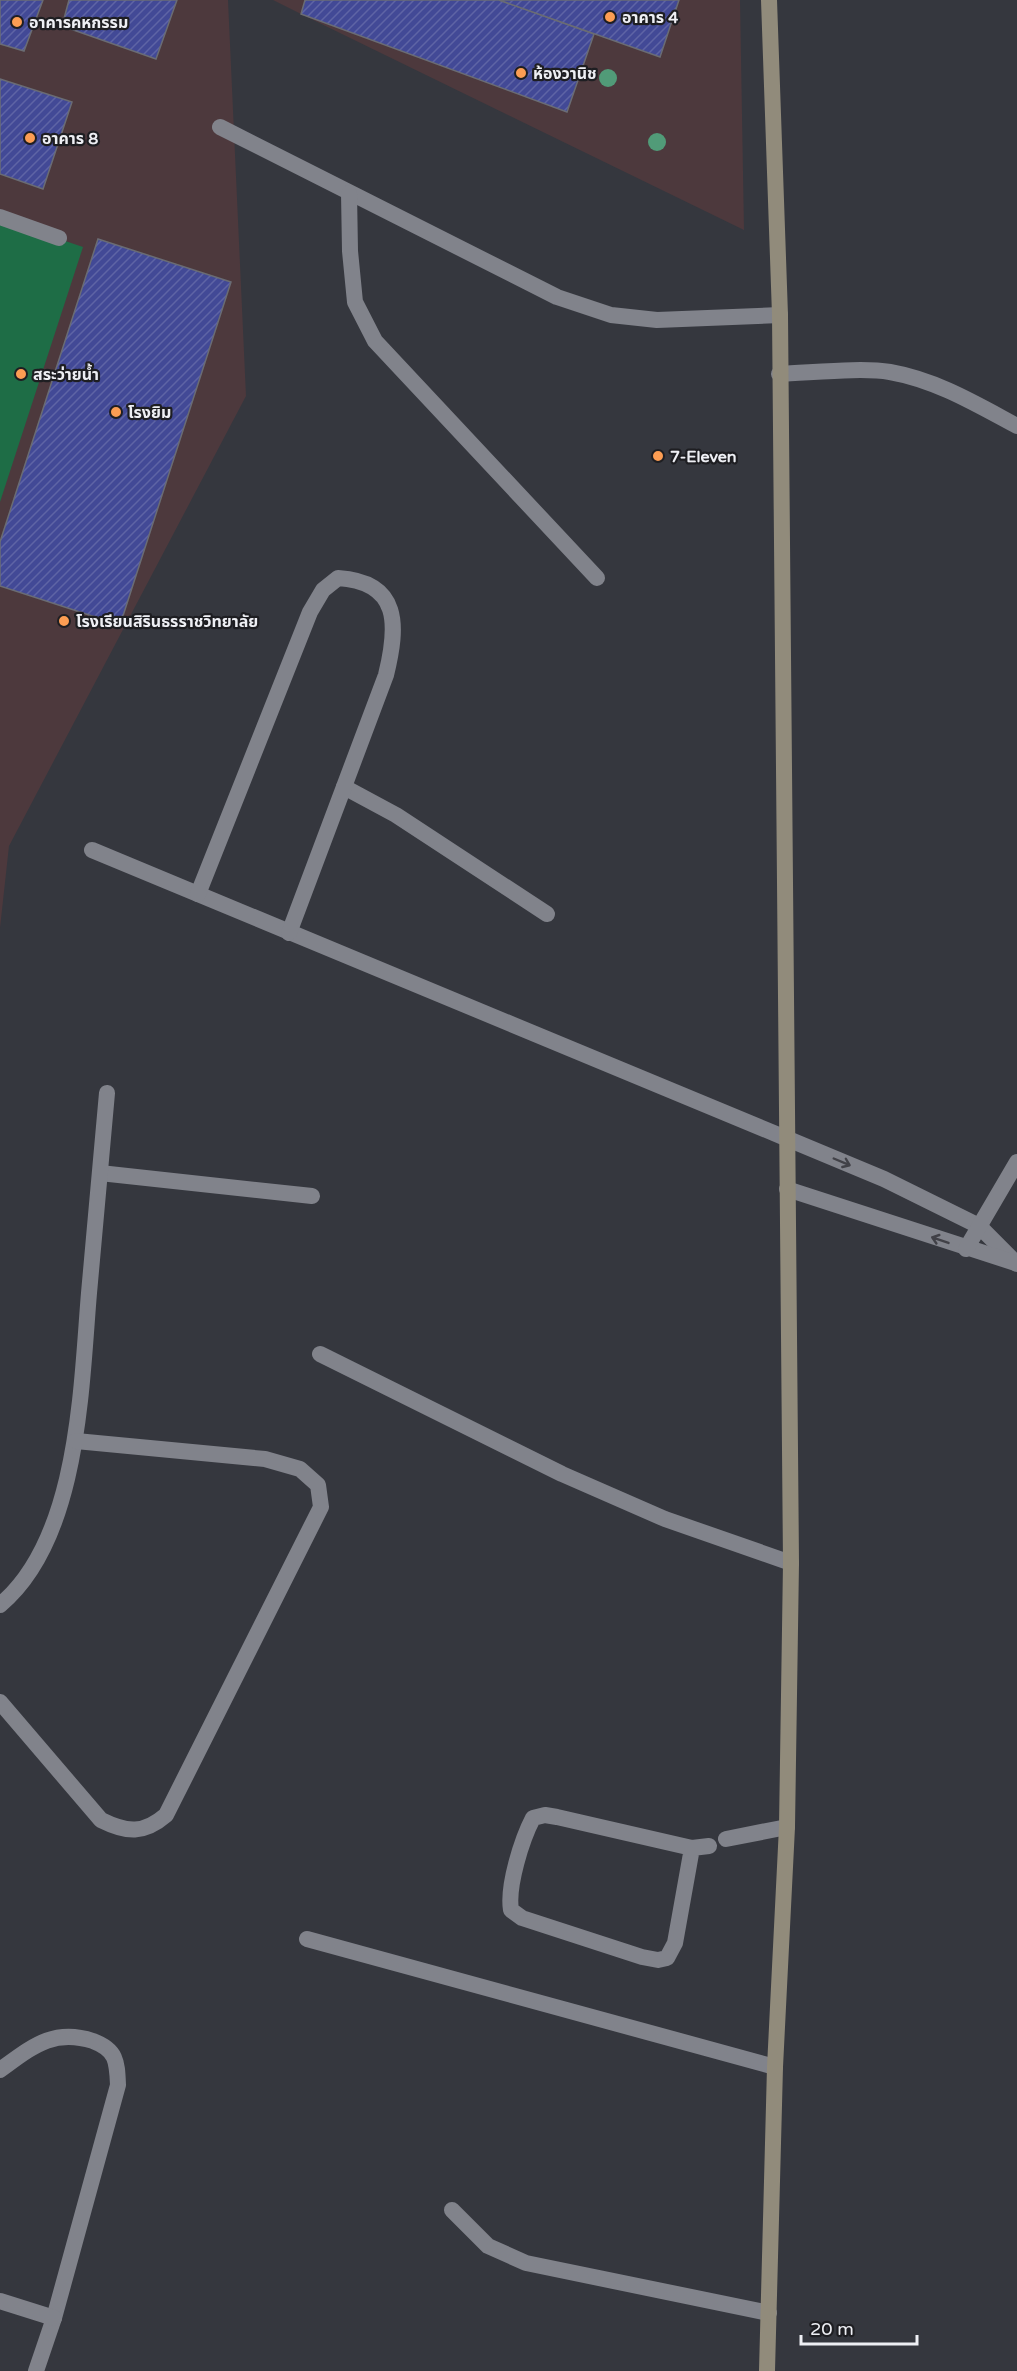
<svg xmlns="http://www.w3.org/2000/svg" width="1017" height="2371" font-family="'Varela Round','Noto Sans Thai',sans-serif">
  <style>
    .education { fill: #4d393d }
    .park { fill: #1e6d46 }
    .building { fill: url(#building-hatch); stroke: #6a6c74; stroke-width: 1.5 }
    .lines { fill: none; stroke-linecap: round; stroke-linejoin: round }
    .service { stroke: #81838b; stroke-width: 16 }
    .minor { stroke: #81838b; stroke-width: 16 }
    .secondary { stroke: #918b7b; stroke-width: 16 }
    .tree { fill: #519b78 }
    .oneway { stroke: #414147 }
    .poi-dot { fill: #fc9d53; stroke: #1e1e22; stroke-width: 2 }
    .labels { text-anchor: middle; stroke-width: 4.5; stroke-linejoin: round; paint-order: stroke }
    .poi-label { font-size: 16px; font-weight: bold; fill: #eeeff4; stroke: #1e1e22; text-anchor: start }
  </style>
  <defs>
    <pattern id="building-hatch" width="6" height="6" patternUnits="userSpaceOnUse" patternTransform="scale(1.5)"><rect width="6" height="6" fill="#424996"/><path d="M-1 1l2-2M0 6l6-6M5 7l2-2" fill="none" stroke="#5e64a5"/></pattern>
  </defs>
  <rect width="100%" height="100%" fill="#35373e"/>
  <g class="education">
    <path d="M 0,0 L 228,0 L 246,396 L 9,846 L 0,928 Z"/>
    <path d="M 273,0 L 740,0 L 744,230 L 301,14 Z"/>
  </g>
  <path class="park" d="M 0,219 L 83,247 L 0,502 Z"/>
  <g class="building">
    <path d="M 0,0 L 43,0 L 24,51 L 0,44 Z"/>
    <path d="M 69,0 L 177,0 L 156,59 L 62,26 Z"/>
    <path d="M 305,0 L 499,0 L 594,34 L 567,112 L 301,14 Z"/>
    <path d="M 499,0 L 679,0 L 660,57 Z"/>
    <path d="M 0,79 L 72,102 L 43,189 L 0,174 Z"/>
    <path d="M 98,239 L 231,282 L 120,625 L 0,586 L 0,542 Z"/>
  </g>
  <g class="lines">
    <g class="service">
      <path d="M 0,217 L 59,238"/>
      <path d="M 344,787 L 396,815 L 547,914"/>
      <path d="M 92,850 L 788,1139"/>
      <path d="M 198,894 L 310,612 L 323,590 L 338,578 C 401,582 398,626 386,675 L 289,933"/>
      <path d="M 726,1839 L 787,1827"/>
      <path d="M 692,1848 L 675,1943 L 667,1958 L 658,1960 L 642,1957 L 522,1918 L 511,1910 C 507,1886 522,1839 533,1818 L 545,1815 L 557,1817 L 692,1848 L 709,1846"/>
    </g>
    <g class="minor">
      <path d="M 220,127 L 557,297 L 611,315 L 657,320 L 780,315"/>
      <path d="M 349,193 L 350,251 L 355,302 L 375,341 L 597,578"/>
      <path d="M 779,374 C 810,373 861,367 890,372 C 936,380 976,404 1017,426"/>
      <path d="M 788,1139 L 884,1179 L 979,1226 L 1017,1264"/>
      <path d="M 100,1173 L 312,1196"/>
      <path d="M 787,1189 L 1015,1263"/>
      <path d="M 966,1249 L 1017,1162"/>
      <path d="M 320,1354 L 562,1474 L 665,1519 L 791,1563"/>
      <path d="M 0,1605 C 79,1539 81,1388 89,1293 C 95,1226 101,1160 107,1093"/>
      <path d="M 0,1702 L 101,1820 C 127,1833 144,1834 166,1815 L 321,1507 L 318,1485 L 300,1469 L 265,1459 L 76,1441"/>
      <path d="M 307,1939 L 775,2067"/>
      <path d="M 0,2070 C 32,2047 53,2028 93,2041 C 117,2050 117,2062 118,2085 L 54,2318 L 36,2371"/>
      <path d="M 452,2210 L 488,2246 L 526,2263 L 769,2313"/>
      <path d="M 0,2301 L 54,2318"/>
    </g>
    <path class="secondary" d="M 767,2371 L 775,2067 L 787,1827 L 791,1563 L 780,315 L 769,0"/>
  </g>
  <g class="tree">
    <circle cx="608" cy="78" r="9"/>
    <circle cx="657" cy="142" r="9"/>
  </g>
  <defs><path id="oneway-shaft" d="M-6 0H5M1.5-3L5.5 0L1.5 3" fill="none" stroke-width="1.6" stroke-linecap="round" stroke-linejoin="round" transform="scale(1.5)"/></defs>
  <g class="oneway">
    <use href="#oneway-shaft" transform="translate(842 1162) rotate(23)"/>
    <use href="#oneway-shaft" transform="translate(940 1240) rotate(-161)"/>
  </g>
  <g class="poi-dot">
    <circle cx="610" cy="17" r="6"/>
    <circle cx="17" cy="22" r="6"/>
    <circle cx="521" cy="73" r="6"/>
    <circle cx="30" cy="138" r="6"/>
    <circle cx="21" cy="374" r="6"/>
    <circle cx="116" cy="412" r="6"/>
    <circle cx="658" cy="456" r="6"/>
    <circle cx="64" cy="621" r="6"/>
  </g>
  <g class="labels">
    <g class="poi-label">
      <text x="622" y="23">อาคาร 4</text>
      <text x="29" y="28">อาคารคหกรรม</text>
      <text x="533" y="79">ห้องวานิช</text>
      <text x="42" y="144">อาคาร 8</text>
      <text x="33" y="380">สระว่ายน้ำ</text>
      <text x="128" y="418">โรงยิม</text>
      <text x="670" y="462">7-Eleven</text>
      <text x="76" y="627">โรงเรียนสิรินธรราชวิทยาลัย</text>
    </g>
  </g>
  <path d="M801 2335v9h116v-9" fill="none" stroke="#eeeff4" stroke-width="3"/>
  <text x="810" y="2335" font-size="18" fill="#eeeff4" stroke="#1e1e22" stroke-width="4.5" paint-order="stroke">20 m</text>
</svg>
